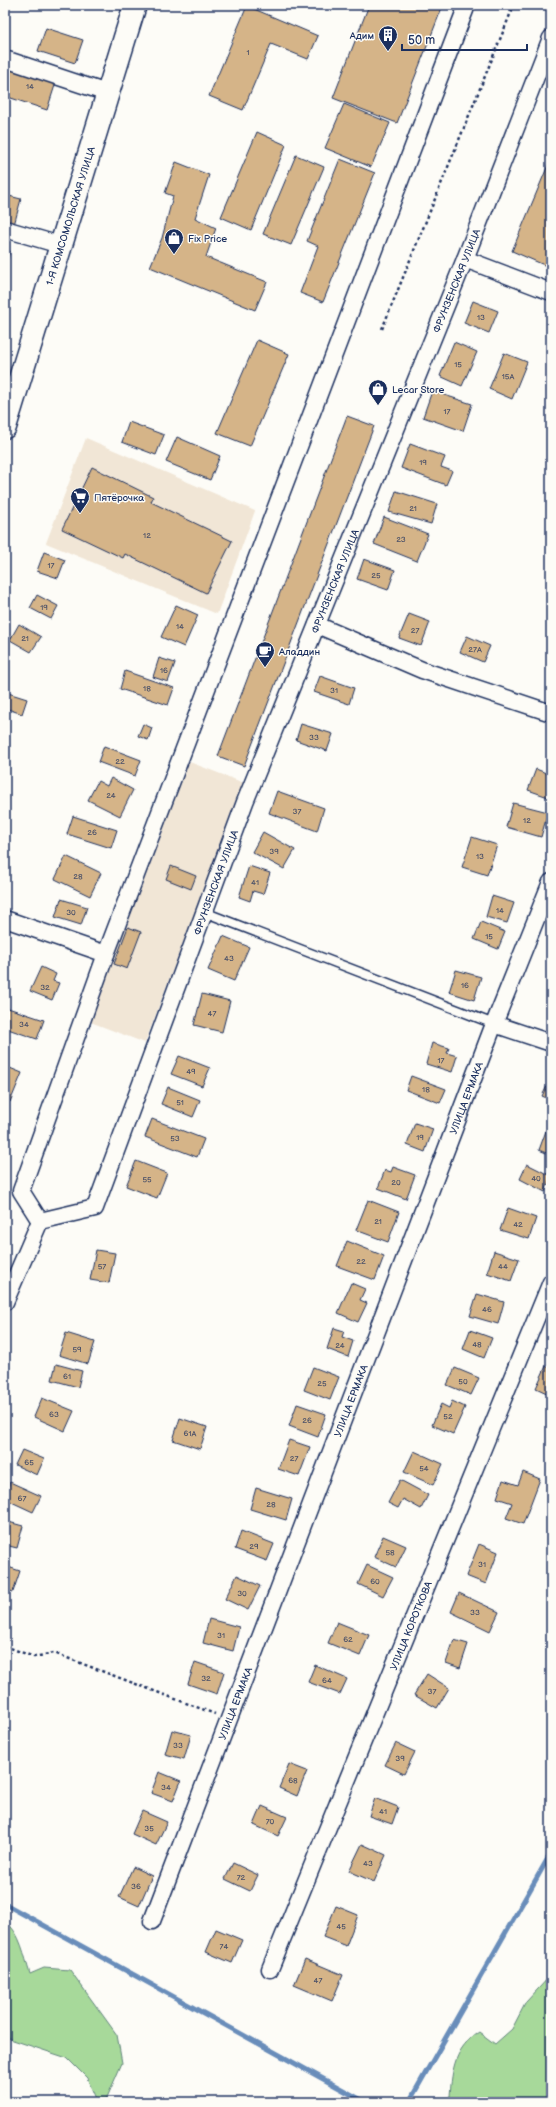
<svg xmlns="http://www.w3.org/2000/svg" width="556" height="2107" font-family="'Balsamiq Sans',sans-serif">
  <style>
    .built { fill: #f1e6d6 }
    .green { fill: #a7d99a; stroke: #61847c }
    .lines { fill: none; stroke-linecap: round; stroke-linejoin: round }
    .stream { stroke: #698dba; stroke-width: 5 }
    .building { fill: #d5b488; stroke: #1b2f5e }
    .lane-casing { stroke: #1b2f5e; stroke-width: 11 }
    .street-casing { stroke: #1b2f5e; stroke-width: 19 }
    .secondary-casing { stroke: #1b2f5e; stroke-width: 25 }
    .path { stroke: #1b2f5e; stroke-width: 2.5; stroke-dasharray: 3 3; stroke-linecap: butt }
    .lane { stroke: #fdfcf7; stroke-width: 8 }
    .street { stroke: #fdfcf7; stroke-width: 16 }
    .secondary { stroke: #fdfcf7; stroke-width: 22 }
    .labels { text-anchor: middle; stroke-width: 3; stroke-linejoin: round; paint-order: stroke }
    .number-label { font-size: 8px; fill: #4a5068 }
    .poi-label { font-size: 10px; fill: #1b2f5e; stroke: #fdfcf7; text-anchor: start }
    .street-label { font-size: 10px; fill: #1b2f5e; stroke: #fdfcf7 }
  </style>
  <rect width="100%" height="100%" fill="#fdfcf7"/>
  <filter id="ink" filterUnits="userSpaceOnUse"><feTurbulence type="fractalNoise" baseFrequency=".025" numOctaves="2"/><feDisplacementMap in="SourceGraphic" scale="8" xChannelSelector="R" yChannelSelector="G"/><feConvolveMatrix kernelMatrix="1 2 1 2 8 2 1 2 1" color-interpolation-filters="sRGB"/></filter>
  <g filter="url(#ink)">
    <g class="built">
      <path d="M 86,438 L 255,511 L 217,614 L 46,543 Z"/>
      <path d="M 187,761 L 244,783 L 145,1043 L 88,1021 Z"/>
    </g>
    <g class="green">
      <path d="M 5,1921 C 21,1933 24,1956 30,1974 L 44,1968 L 70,1970 L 117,2035 L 122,2063 L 105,2102 L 97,2101 L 87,2078 L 67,2058 L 10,2039 L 5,2032 Z"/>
      <path d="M 551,1975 L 551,2102 L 443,2102 L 450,2096 C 452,2069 455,2047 479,2032 L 495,2044 L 512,2029 L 526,2002 Z"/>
    </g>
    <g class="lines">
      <g class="stream">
        <path d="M 5,1904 L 365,2102"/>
        <path d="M 409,2102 L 551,1853"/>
      </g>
    </g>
    <g class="building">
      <path d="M 369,5 L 443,5 L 397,123 L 333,98 Z"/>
      <path d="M 247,6 L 318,36 L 308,59 L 271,44 L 243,110 L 209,96 Z"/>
      <path d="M 46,28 L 83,40 L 75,63 L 38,51 Z"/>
      <path d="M 5,59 L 58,76 L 47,110 L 5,96 Z"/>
      <path d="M 344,104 L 390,123 L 371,167 L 325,148 Z"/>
      <path d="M 257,132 L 286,145 L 251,230 L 221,217 Z"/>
      <path d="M 296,155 L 324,167 L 291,245 L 263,234 Z"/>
      <path d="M 551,158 L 551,268 L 512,251 Z"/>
      <path d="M 340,159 L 375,173 L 323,302 L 300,293 L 318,246 L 307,241 Z"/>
      <path d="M 176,162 L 209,175 L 195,218 L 216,228 L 206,257 L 267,282 L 255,310 L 150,267 L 162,238 L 173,196 L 165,193 Z"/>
      <path d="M 5,195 L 21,199 L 14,225 L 5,223 Z"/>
      <path d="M 5,249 L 10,251 L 6,264 L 5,264 Z"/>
      <path d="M 473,301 L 498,311 L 489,333 L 464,323 Z"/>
      <path d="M 257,340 L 289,354 L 250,446 L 217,433 Z"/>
      <path d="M 454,342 L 477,352 L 462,386 L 440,376 Z"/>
      <path d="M 504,353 L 527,362 L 512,399 L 489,389 Z"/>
      <path d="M 432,391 L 472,404 L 463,431 L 423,417 Z"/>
      <path d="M 347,416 L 374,426 L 244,766 L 218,756 Z"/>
      <path d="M 129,422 L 164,435 L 156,455 L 122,442 Z"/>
      <path d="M 177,437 L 220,456 L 210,480 L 166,462 Z"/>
      <path d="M 410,444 L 445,457 L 441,467 L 452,471 L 446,485 L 401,468 Z"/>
      <path d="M 92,467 L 153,497 L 151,502 L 232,541 L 206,593 L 125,554 L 123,558 L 62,529 Z"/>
      <path d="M 396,491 L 437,504 L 431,524 L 389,512 Z"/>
      <path d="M 384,517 L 428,534 L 417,561 L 374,544 Z"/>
      <path d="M 44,552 L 65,560 L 58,578 L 37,571 Z"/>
      <path d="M 364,559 L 395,570 L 388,590 L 357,579 Z"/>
      <path d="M 37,595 L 58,606 L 51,619 L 30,608 Z"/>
      <path d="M 176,605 L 198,615 L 184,647 L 161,637 Z"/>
      <path d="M 409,614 L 430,622 L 421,646 L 399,638 Z"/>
      <path d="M 19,624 L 41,637 L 31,652 L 10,640 Z"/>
      <path d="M 467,636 L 490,646 L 483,662 L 460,652 Z"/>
      <path d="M 159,658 L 175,663 L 168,682 L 153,677 Z"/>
      <path d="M 125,671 L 174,688 L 168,705 L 120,689 Z"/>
      <path d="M 320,676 L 354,688 L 349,704 L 314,692 Z"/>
      <path d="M 5,692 L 27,699 L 22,714 L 5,708 Z"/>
      <path d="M 143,724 L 152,728 L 148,740 L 138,736 Z"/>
      <path d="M 301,724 L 333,734 L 327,751 L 296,740 Z"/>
      <path d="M 104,746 L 141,760 L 135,776 L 98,762 Z"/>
      <path d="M 536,769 L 551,775 L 551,798 L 528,790 Z"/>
      <path d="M 111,778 L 133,790 L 120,816 L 88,800 L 98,781 L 107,786 Z"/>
      <path d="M 277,791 L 324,808 L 317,831 L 269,813 Z"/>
      <path d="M 513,803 L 548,812 L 541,837 L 506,827 Z"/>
      <path d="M 73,816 L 117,830 L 111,848 L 67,834 Z"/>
      <path d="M 263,832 L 295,850 L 284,869 L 252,852 Z"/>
      <path d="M 472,837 L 497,845 L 487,875 L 462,867 Z"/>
      <path d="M 66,856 L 101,873 L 90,896 L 55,879 Z"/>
      <path d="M 171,866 L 196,876 L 191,889 L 166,879 Z"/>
      <path d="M 249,866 L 270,873 L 263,894 L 253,891 L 250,901 L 239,897 Z"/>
      <path d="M 492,896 L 514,903 L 507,923 L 486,917 Z"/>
      <path d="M 61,899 L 87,907 L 81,925 L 55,917 Z"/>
      <path d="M 481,922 L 505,932 L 498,949 L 474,939 Z"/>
      <path d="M 128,927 L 141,932 L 127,969 L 114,964 Z"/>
      <path d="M 223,936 L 249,947 L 234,981 L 208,970 Z"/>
      <path d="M 41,967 L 56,974 L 53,981 L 59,983 L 52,1000 L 30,991 Z"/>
      <path d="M 456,970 L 481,977 L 474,1000 L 449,992 Z"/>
      <path d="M 202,994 L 230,1001 L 222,1032 L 194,1025 Z"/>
      <path d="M 5,1007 L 44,1020 L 37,1039 L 5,1028 Z"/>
      <path d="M 432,1043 L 449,1048 L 447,1053 L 457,1056 L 452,1072 L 426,1064 Z"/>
      <path d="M 179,1056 L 210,1068 L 202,1086 L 171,1074 Z"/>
      <path d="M 5,1066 L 22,1073 L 10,1102 L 5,1099 Z"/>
      <path d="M 411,1076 L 446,1089 L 440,1103 L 406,1090 Z"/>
      <path d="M 551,1078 L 551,1100 L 542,1096 Z"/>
      <path d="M 168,1087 L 200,1100 L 193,1117 L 161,1104 Z"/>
      <path d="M 152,1119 L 204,1139 L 197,1157 L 145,1137 Z"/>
      <path d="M 550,1120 L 551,1121 L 551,1155 L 539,1150 Z"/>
      <path d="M 415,1123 L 433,1129 L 425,1152 L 407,1145 Z"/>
      <path d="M 136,1161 L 167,1173 L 157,1198 L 126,1186 Z"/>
      <path d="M 527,1164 L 551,1176 L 545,1192 L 520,1179 Z"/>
      <path d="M 393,1167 L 415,1175 L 406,1199 L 378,1188 L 385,1170 L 391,1172 Z"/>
      <path d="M 368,1200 L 399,1212 L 388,1242 L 356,1230 Z"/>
      <path d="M 508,1208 L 536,1218 L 529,1239 L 500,1230 Z"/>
      <path d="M 347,1241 L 384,1256 L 375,1280 L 337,1266 Z"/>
      <path d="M 96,1250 L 115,1253 L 109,1283 L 90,1280 Z"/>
      <path d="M 494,1251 L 519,1259 L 511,1281 L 487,1273 Z"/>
      <path d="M 351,1283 L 365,1289 L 360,1300 L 367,1303 L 358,1322 L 338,1313 Z"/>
      <path d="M 477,1294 L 504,1302 L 498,1324 L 470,1316 Z"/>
      <path d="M 334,1328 L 344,1331 L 342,1337 L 353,1341 L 348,1357 L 327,1349 Z"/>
      <path d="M 470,1330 L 492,1338 L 484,1358 L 463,1349 Z"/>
      <path d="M 66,1333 L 95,1342 L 88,1364 L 59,1355 Z"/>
      <path d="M 56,1364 L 82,1371 L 78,1387 L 52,1380 Z"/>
      <path d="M 546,1366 L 551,1369 L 551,1395 L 536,1388 Z"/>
      <path d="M 313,1367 L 339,1377 L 330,1400 L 304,1390 Z"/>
      <path d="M 455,1368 L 479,1378 L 471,1395 L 447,1385 Z"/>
      <path d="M 42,1398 L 74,1411 L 65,1431 L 34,1417 Z"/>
      <path d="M 452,1401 L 465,1407 L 453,1434 L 432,1425 L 441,1404 L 449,1408 Z"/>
      <path d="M 297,1404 L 326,1414 L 318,1437 L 289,1426 Z"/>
      <path d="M 180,1418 L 207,1427 L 200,1449 L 173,1440 Z"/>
      <path d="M 289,1440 L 310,1447 L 299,1476 L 278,1469 Z"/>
      <path d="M 22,1450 L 44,1459 L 37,1475 L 15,1465 Z"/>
      <path d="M 414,1451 L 443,1464 L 433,1485 L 404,1472 Z"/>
      <path d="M 523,1472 L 540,1479 L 523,1524 L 506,1518 L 512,1503 L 497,1498 L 503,1480 L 518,1485 Z"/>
      <path d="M 400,1480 L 428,1495 L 421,1509 L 403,1499 L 398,1508 L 388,1503 Z"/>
      <path d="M 10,1482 L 41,1496 L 33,1512 L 5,1499 L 5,1494 Z"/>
      <path d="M 256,1488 L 292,1499 L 286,1520 L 250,1509 Z"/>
      <path d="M 5,1521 L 23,1526 L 17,1548 L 5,1545 Z"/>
      <path d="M 241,1531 L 274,1544 L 267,1561 L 235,1549 Z"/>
      <path d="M 383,1536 L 406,1546 L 396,1567 L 374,1557 Z"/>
      <path d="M 479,1544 L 498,1552 L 486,1584 L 466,1576 Z"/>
      <path d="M 367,1565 L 393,1577 L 383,1596 L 358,1584 Z"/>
      <path d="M 5,1566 L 20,1571 L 13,1592 L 5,1589 Z"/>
      <path d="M 237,1575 L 260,1586 L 248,1610 L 225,1599 Z"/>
      <path d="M 459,1593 L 499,1612 L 490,1631 L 451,1612 Z"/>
      <path d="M 209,1619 L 239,1627 L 233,1651 L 203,1643 Z"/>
      <path d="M 337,1622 L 369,1635 L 360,1656 L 328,1643 Z"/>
      <path d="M 454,1640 L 468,1644 L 460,1668 L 446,1663 Z"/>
      <path d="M 195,1662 L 224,1672 L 217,1694 L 188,1684 Z"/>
      <path d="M 315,1665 L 347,1679 L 340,1694 L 308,1682 Z"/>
      <path d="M 427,1674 L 449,1688 L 437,1708 L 414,1695 Z"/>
      <path d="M 172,1730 L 191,1735 L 184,1759 L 165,1754 Z"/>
      <path d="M 396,1743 L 415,1752 L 404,1774 L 385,1765 Z"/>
      <path d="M 289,1764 L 307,1771 L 297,1796 L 279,1788 Z"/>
      <path d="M 159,1772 L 181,1781 L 173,1801 L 151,1793 Z"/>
      <path d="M 375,1798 L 398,1807 L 392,1824 L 369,1816 Z"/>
      <path d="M 262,1806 L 287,1817 L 278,1836 L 254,1825 Z"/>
      <path d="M 142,1811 L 167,1822 L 156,1845 L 132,1834 Z"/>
      <path d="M 362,1844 L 386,1855 L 374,1882 L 349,1871 Z"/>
      <path d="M 233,1863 L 258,1875 L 250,1891 L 225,1879 Z"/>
      <path d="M 133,1867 L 152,1876 L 139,1906 L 119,1897 Z"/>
      <path d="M 336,1906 L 358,1915 L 346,1946 L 323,1937 Z"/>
      <path d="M 216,1929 L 242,1940 L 232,1963 L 206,1952 Z"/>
      <path d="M 305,1959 L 343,1975 L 332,2001 L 294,1985 Z"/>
    </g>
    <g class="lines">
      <g class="lane-casing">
        <path id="lane" d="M 204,912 L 494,1024"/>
      </g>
      <g class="street-casing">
        <g id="street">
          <path d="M 5,59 L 107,93"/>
          <path d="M 5,229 L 60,245"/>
          <path d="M 465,259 L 551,292"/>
          <path d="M 317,625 L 422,670 L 551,713"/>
          <path d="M 5,919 L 106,954"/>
          <path d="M 494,1024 L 551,1043"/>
          <path d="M 40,1221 L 21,1191 L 106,954 L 467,5"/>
          <path id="s1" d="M 5,1302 L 40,1221 L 95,1208 L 245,802 L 465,259 L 551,38"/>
          <path id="s2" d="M 152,1921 L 494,1024 L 551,882"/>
          <path id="s3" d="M 270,1969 L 551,1282"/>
        </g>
      </g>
      <g class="secondary-casing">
        <g id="secondary">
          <path id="s4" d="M 5,427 L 135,5"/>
        </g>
      </g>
      <g class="path">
        <path d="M 382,329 L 514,5"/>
        <path d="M 5,1646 L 34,1657 L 54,1653 L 215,1714"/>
      </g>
      <use href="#lane" class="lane"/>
      <use href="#street" class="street"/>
      <use href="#secondary" class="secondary"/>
    </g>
  </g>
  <defs>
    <g id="building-pin" transform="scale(1)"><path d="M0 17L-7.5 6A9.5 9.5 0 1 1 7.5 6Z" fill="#1b2f5e" stroke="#fdfcf7"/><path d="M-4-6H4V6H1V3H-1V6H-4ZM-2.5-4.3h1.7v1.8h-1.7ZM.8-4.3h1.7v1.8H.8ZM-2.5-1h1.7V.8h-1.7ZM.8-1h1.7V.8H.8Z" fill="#fff"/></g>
    <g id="shop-pin" transform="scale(1)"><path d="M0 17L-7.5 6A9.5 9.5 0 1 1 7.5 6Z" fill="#1b2f5e" stroke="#fdfcf7"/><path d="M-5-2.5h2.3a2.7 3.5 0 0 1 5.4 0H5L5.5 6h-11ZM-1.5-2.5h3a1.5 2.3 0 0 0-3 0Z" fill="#fff"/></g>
    <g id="supermarket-pin" transform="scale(1)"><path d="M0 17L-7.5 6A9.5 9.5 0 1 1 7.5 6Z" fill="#1b2f5e" stroke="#fdfcf7"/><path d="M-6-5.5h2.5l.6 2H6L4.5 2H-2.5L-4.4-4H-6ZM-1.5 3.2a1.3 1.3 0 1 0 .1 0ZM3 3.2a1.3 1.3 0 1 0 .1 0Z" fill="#fff"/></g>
    <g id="cafe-pin" transform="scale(1)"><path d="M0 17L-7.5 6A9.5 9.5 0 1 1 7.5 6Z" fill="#1b2f5e" stroke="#fdfcf7"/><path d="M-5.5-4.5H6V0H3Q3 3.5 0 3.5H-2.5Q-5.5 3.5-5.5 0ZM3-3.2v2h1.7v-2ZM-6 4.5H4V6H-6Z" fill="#fff"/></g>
  </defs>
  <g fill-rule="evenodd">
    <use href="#building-pin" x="388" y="35"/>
    <use href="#shop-pin" x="174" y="238"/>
    <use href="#shop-pin" x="378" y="389"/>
    <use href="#supermarket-pin" x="80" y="497"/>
    <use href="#cafe-pin" x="265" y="651"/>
  </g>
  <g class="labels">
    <g class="number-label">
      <text x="248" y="55">1</text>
      <text x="30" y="89">14</text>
      <text x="481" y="320">13</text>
      <text x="458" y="367">15</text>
      <text x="508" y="379">15А</text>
      <text x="447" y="414">17</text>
      <text x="423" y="465">19</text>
      <text x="413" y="511">21</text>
      <text x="147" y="538">12</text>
      <text x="401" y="542">23</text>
      <text x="51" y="568">17</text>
      <text x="376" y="578">25</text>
      <text x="44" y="610">19</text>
      <text x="180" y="629">14</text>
      <text x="415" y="633">27</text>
      <text x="25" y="641">21</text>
      <text x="475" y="652">27А</text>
      <text x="164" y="673">16</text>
      <text x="147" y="691">18</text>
      <text x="334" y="693">31</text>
      <text x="314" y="740">33</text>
      <text x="120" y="764">22</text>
      <text x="111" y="798">24</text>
      <text x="297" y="814">37</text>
      <text x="527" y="823">12</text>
      <text x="92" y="835">26</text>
      <text x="274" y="854">39</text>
      <text x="480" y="859">13</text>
      <text x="78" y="879">28</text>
      <text x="255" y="885">41</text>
      <text x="500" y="913">14</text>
      <text x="71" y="915">30</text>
      <text x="489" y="939">15</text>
      <text x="229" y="961">43</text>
      <text x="465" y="988">16</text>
      <text x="45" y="990">32</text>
      <text x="212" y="1016">47</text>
      <text x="24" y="1027">34</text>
      <text x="441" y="1063">17</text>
      <text x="191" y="1074">49</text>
      <text x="426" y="1092">18</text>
      <text x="180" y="1105">51</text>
      <text x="420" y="1140">19</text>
      <text x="175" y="1141">53</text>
      <text x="536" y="1181">40</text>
      <text x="147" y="1182">55</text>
      <text x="396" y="1185">20</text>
      <text x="378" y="1224">21</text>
      <text x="518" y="1227">42</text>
      <text x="361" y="1264">22</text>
      <text x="102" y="1269">57</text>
      <text x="503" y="1269">44</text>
      <text x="487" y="1312">46</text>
      <text x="477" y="1347">48</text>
      <text x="340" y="1348">24</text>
      <text x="77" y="1352">59</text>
      <text x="67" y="1379">61</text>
      <text x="463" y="1384">50</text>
      <text x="322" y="1386">25</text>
      <text x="54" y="1417">63</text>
      <text x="448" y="1419">52</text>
      <text x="307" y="1423">26</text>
      <text x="190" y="1436">61А</text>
      <text x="294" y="1461">27</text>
      <text x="29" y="1465">65</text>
      <text x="424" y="1471">54</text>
      <text x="22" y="1501">67</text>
      <text x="271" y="1507">28</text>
      <text x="254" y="1549">29</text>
      <text x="390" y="1555">58</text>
      <text x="482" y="1567">31</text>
      <text x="375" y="1584">60</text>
      <text x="242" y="1596">30</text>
      <text x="475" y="1615">33</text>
      <text x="221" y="1638">31</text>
      <text x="348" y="1642">62</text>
      <text x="206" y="1681">32</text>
      <text x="327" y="1683">64</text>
      <text x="432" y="1694">37</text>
      <text x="178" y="1748">33</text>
      <text x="400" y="1761">39</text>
      <text x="293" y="1783">68</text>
      <text x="166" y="1790">34</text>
      <text x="383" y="1814">41</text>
      <text x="270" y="1824">70</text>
      <text x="149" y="1831">35</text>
      <text x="368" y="1866">43</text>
      <text x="241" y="1880">72</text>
      <text x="136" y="1889">36</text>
      <text x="341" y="1929">45</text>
      <text x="224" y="1949">74</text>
      <text x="318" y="1983">47</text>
    </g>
    <g class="poi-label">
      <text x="374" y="39" text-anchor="end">Адим</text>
      <text x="188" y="242">Fix Price</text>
      <text x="392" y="393">Lecar Store</text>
      <text x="94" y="501">Пятёрочка</text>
      <text x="279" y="655">Аладдин</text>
    </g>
    <g class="street-label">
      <text dy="4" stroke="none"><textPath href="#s4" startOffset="221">1-Я КОМСОМОЛЬСКАЯ УЛИЦА</textPath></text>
      <text dy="4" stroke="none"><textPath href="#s1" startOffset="1140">ФРУНЗЕНСКАЯ УЛИЦА</textPath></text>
      <text dy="4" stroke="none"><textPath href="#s1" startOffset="816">ФРУНЗЕНСКАЯ УЛИЦА</textPath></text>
      <text dy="4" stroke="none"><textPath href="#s1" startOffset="492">ФРУНЗЕНСКАЯ УЛИЦА</textPath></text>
      <text dy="4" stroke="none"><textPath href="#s2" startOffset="881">УЛИЦА ЕРМАКА</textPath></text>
      <text dy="4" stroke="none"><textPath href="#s2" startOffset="557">УЛИЦА ЕРМАКА</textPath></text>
      <text dy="4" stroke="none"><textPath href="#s3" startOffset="371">УЛИЦА КОРОТКОВА</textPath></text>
      <text dy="4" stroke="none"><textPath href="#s2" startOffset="233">УЛИЦА ЕРМАКА</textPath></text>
    </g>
  </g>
  <rect width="556" height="2107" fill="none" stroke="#fdfcf7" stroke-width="20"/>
  <rect x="10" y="10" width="536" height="2087" fill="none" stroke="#1b2f5e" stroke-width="1.5" filter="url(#ink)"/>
  <path d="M402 44v6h125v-6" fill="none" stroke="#1b2f5e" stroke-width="2"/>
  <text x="408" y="44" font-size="12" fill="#1b2f5e" stroke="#fdfcf7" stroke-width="3" paint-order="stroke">50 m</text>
</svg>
